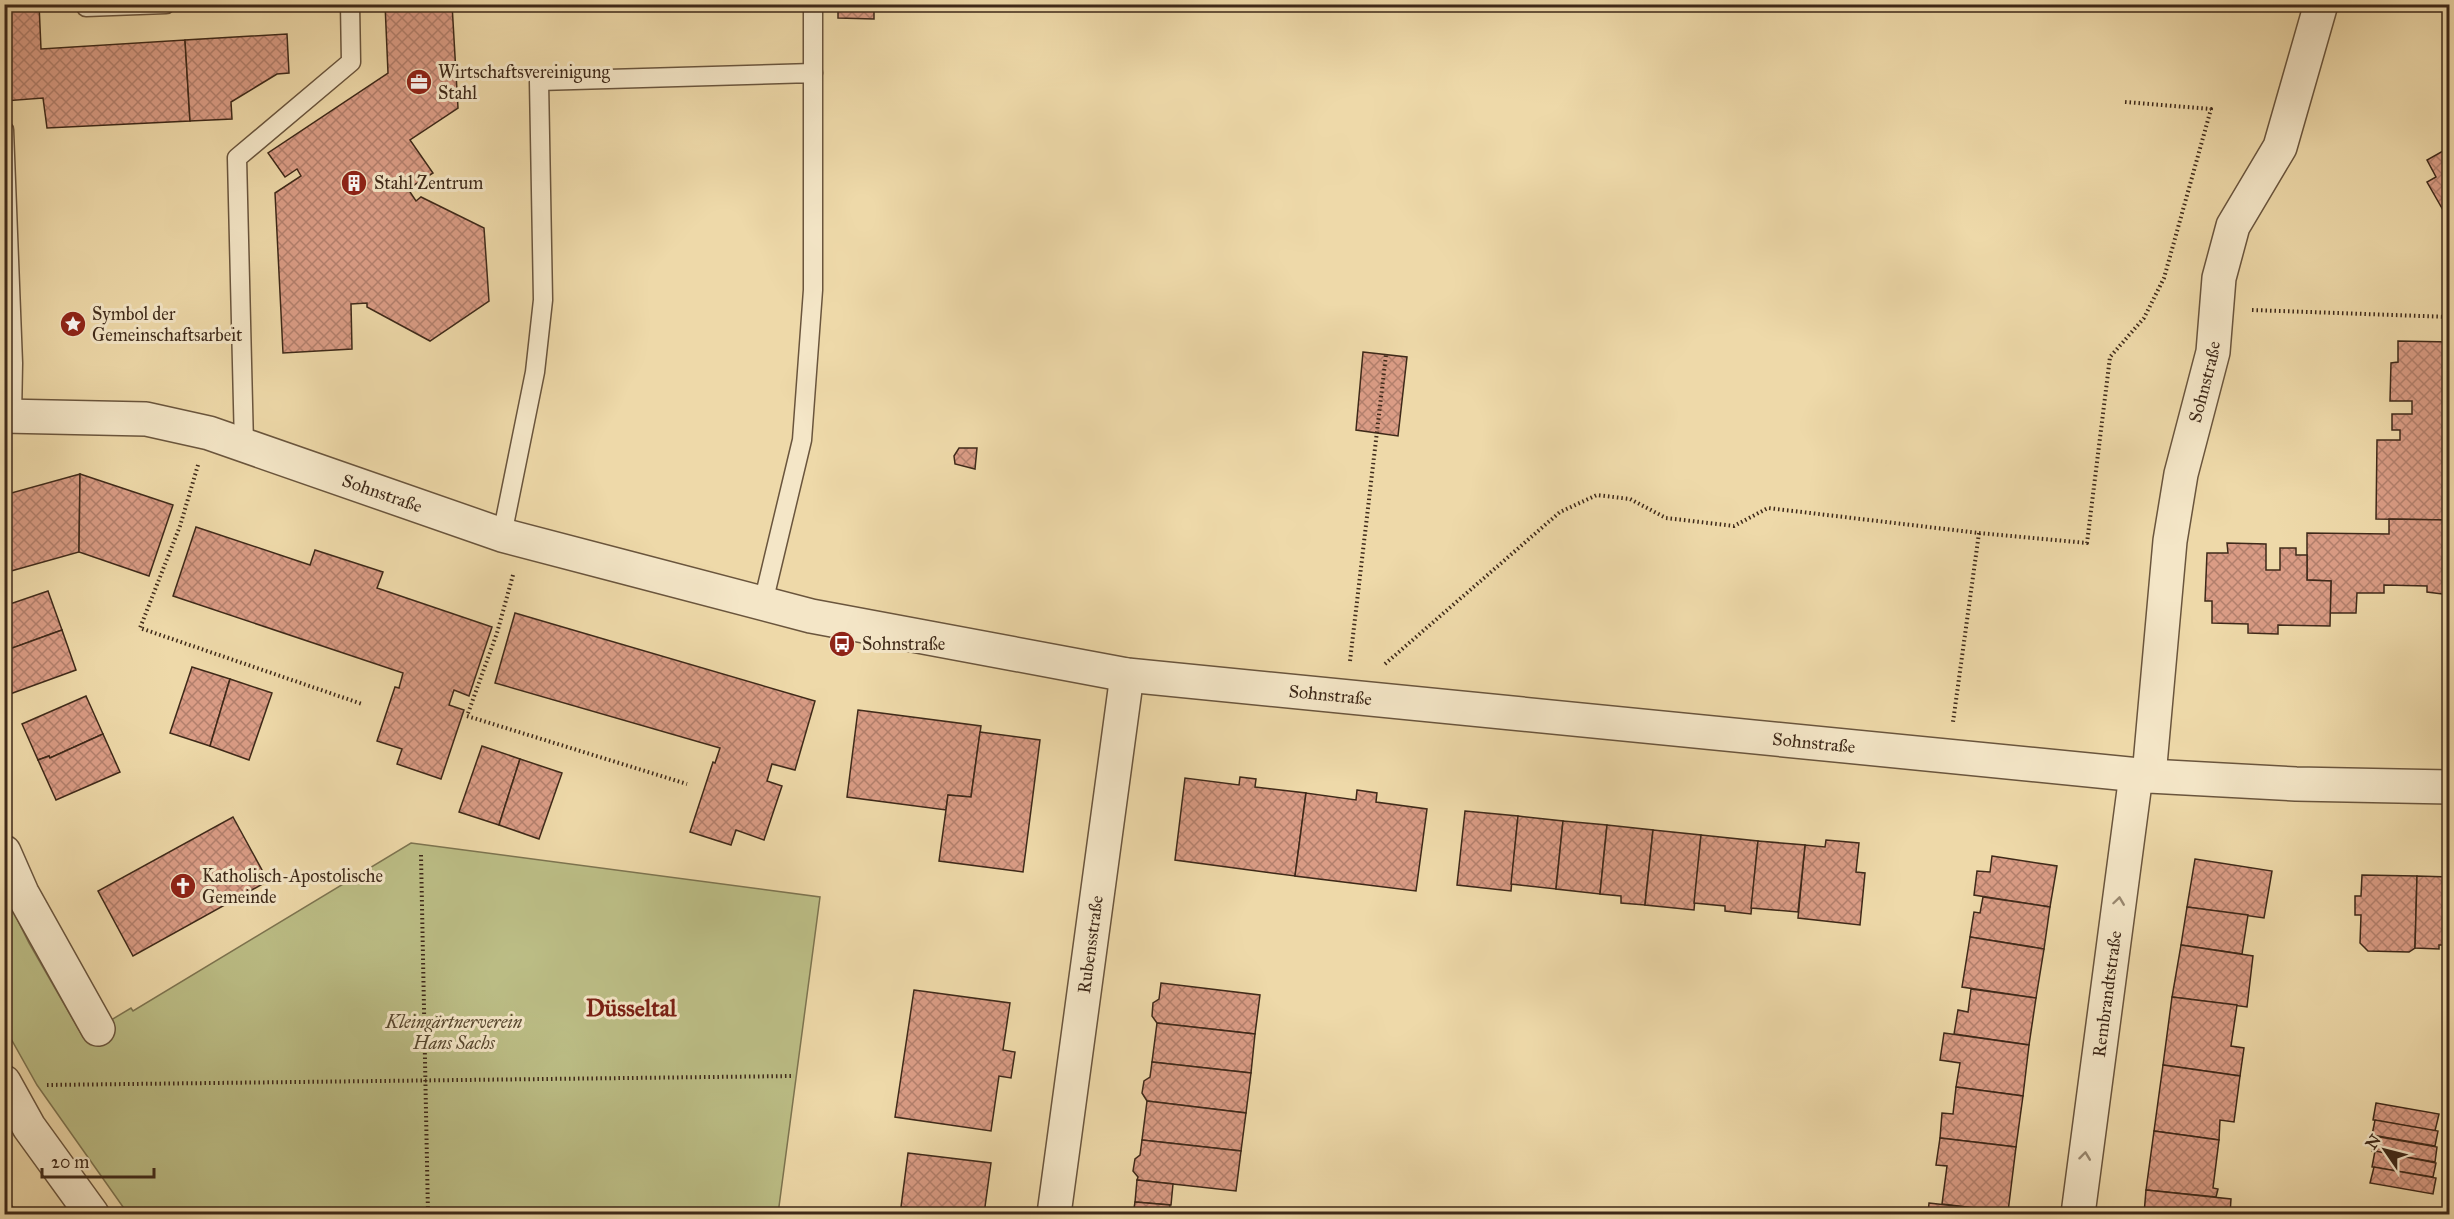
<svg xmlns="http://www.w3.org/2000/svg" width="2454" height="1219" font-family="'IM FELL Great Primer',serif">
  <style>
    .green { fill: #bcbe86; stroke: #7d7450; stroke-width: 1.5 }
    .building { fill: url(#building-cross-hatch); stroke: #3e2919; stroke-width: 1.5 }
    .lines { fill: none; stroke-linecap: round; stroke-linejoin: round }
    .service-casing { stroke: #6a553d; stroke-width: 21 }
    .minor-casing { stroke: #6a553d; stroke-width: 36 }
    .path { stroke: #3e2919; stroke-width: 4; stroke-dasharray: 1.5 3; stroke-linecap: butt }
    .service { stroke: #f4e6c7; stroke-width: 18 }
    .minor { stroke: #f4e6c7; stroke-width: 33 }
    .oneway { stroke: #998870 }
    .labels { text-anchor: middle; stroke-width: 6; stroke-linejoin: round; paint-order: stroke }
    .poi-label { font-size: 18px; fill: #3e2919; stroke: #f4e6c7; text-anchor: start }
    .street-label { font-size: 18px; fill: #3e2919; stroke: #f4e6c7 }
    .park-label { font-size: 18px; font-style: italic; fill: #57472f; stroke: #f4e6c7 }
    .district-label { font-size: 24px; font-weight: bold; fill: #7a1f14; stroke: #f4e6c7 }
  </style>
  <defs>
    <pattern id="building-cross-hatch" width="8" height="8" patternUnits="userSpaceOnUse" patternTransform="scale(1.5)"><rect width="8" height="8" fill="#da9c85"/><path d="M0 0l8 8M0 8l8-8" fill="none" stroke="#b27f6c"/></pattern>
  </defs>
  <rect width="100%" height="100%" fill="#eed9a9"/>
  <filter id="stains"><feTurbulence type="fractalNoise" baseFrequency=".00333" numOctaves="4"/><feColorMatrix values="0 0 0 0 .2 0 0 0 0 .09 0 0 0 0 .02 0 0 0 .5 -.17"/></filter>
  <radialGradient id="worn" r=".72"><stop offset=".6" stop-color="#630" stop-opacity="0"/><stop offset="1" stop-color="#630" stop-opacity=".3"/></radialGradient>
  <path class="green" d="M 411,843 L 820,897 L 778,1214 L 128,1214 L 37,1085 L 5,1028 L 4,893 L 29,943 L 83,1037 L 131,1008 L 133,1011 Z"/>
  <g class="building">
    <path d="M 4,4 L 39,4 L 41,49 L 185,40 L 190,121 L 47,128 L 43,98 L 4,101 Z"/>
    <path d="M 385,4 L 452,4 L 458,108 L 410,140 L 433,173 L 408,189 L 416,201 L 421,197 L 484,228 L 489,301 L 430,341 L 367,307 L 367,303 L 351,304 L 352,349 L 283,353 L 275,193 L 301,176 L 297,169 L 285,177 L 268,153 L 388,73 Z"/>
    <path d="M 838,4 L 874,4 L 874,19 L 838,18 Z"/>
    <path d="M 287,34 L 289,73 L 277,74 L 231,102 L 232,119 L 190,121 L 185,40 Z"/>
    <path d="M 2450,147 L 2450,215 L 2447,217 L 2427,182 L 2436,177 L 2427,160 Z"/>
    <path d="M 2398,341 L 2450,342 L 2450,457 L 2447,457 L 2446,466 L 2450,466 L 2450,520 L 2376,519 L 2377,440 L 2400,440 L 2400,430 L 2392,430 L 2392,414 L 2412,414 L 2412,401 L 2390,401 L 2391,363 L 2398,362 Z"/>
    <path d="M 1363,352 L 1407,357 L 1398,436 L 1356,430 Z"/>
    <path d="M 959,448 L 977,448 L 975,469 L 955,464 L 954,456 Z"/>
    <path d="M 80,474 L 79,552 L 4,573 L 4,495 Z"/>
    <path d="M 80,474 L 173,505 L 149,576 L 79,552 Z"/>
    <path d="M 2389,519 L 2450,520 L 2450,595 L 2427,592 L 2427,586 L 2384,585 L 2384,593 L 2357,593 L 2356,613 L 2330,613 L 2331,581 L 2307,580 L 2307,533 L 2389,534 Z"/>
    <path d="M 196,527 L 310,565 L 315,550 L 383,572 L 377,588 L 492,627 L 469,696 L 454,690 L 449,705 L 464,710 L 441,779 L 397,764 L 402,749 L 377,741 L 395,687 L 399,688 L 403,673 L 173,596 Z"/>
    <path d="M 2227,543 L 2266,544 L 2266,570 L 2280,570 L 2280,548 L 2296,548 L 2296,555 L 2307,555 L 2307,580 L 2331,581 L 2330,626 L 2278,625 L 2278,634 L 2248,633 L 2248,624 L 2212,623 L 2212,601 L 2205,601 L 2207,553 L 2228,553 Z"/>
    <path d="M 48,591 L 62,630 L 7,650 L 4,648 L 4,606 Z"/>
    <path d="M 515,613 L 815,701 L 795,770 L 772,764 L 767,781 L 782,786 L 764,840 L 736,830 L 731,845 L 690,832 L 713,762 L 715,763 L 720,748 L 495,683 Z"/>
    <path d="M 62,630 L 76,670 L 10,694 L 4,677 L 4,648 L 7,650 Z"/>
    <path d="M 192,667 L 230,679 L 210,746 L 170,733 Z"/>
    <path d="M 230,679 L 272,693 L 249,760 L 210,746 Z"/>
    <path d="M 86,696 L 103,734 L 50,758 L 49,756 L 38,760 L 22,724 Z"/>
    <path d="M 858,710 L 981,726 L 971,797 L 948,795 L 946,810 L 847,797 Z"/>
    <path d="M 980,732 L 1040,740 L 1023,872 L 939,861 L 948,795 L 971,797 Z"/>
    <path d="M 103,734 L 120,772 L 56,800 L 38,760 L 49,756 L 50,758 Z"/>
    <path d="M 482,746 L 520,759 L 499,825 L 459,812 Z"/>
    <path d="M 520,759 L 562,773 L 539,839 L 499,825 Z"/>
    <path d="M 1240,777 L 1256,779 L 1255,787 L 1306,793 L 1295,876 L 1175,860 L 1185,778 L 1239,785 Z"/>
    <path d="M 1357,790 L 1377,793 L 1376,802 L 1427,809 L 1416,891 L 1295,876 L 1306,793 L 1356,800 Z"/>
    <path d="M 1465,811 L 1518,816 L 1511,891 L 1457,885 Z"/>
    <path d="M 1518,816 L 1563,821 L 1556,889 L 1511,884 Z"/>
    <path d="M 233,817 L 268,881 L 133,956 L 98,891 Z"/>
    <path d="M 1563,821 L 1607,825 L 1600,894 L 1556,889 Z"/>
    <path d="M 1607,825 L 1653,830 L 1645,905 L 1621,903 L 1621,896 L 1600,894 Z"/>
    <path d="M 1653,830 L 1701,835 L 1694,910 L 1645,905 Z"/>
    <path d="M 1701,835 L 1758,841 L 1751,914 L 1725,911 L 1725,906 L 1694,903 Z"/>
    <path d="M 1826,840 L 1859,843 L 1856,872 L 1865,873 L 1860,925 L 1798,918 L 1805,845 L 1825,847 Z"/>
    <path d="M 1758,841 L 1805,845 L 1798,912 L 1751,908 Z"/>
    <path d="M 1992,856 L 2057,866 L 2050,907 L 1974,895 L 1977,871 L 1990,872 Z"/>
    <path d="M 2195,859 L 2272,871 L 2264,918 L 2187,907 Z"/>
    <path d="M 2362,875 L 2417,876 L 2415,948 L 2409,952 L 2368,951 L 2360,943 L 2361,915 L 2355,915 L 2355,896 L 2361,896 Z"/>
    <path d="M 2417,876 L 2450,877 L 2450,945 L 2439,945 L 2439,949 L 2415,948 Z"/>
    <path d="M 1983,897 L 2050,907 L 2044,949 L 1970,937 L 1974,912 L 1980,913 Z"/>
    <path d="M 2187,907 L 2248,915 L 2242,954 L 2181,945 Z"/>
    <path d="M 1970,937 L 2044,949 L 2036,998 L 1962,987 Z"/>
    <path d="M 2181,945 L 2253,956 L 2247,1007 L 2172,997 Z"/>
    <path d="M 1161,983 L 1260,995 L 1255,1034 L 1157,1023 L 1152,1016 L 1153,1003 L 1159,999 Z"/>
    <path d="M 1971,989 L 2036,998 L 2029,1045 L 1954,1034 L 1958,1010 L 1968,1012 Z"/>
    <path d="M 914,990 L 1010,1003 L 1003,1050 L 1015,1052 L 1011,1078 L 999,1076 L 991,1131 L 895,1117 Z"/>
    <path d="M 2172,997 L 2237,1005 L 2231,1046 L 2244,1048 L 2240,1076 L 2163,1065 Z"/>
    <path d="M 1157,1023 L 1255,1034 L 1251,1073 L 1152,1062 Z"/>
    <path d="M 1944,1033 L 2029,1045 L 2023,1096 L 1956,1087 L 1960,1063 L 1940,1060 Z"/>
    <path d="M 1152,1062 L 1251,1073 L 1246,1113 L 1147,1101 L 1142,1093 L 1144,1081 L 1150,1077 Z"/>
    <path d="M 2163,1065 L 2240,1076 L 2234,1122 L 2220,1120 L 2219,1140 L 2154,1131 Z"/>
    <path d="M 1956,1087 L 2023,1096 L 2016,1147 L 1940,1138 L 1942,1113 L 1953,1114 Z"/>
    <path d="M 1147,1101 L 1246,1113 L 1241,1151 L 1142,1140 Z"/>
    <path d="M 2376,1103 L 2439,1114 L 2435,1131 L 2373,1120 Z"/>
    <path d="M 2375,1120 L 2438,1131 L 2435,1146 L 2372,1135 Z"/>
    <path d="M 2154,1131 L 2219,1140 L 2213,1188 L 2218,1189 L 2216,1197 L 2146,1190 Z"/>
    <path d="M 2374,1136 L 2437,1147 L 2435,1162 L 2372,1151 Z"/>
    <path d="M 1940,1138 L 2016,1147 L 2008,1212 L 1942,1204 L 1947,1166 L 1936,1165 Z"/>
    <path d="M 1142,1140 L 1241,1151 L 1236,1191 L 1137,1180 L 1138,1177 L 1133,1171 L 1135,1159 L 1140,1155 Z"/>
    <path d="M 2375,1151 L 2436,1163 L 2433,1177 L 2372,1167 Z"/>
    <path d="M 908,1153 L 991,1163 L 984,1214 L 912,1214 L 912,1208 L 901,1207 Z"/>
    <path d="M 2374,1167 L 2436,1178 L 2433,1194 L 2370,1183 Z"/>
    <path d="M 1137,1180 L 1173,1184 L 1171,1205 L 1135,1202 Z"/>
    <path d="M 2146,1190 L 2231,1199 L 2230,1214 L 2144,1214 Z"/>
    <path d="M 4,1196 L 18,1214 L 4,1214 Z"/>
    <path d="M 1135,1202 L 1170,1205 L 1169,1214 L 1133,1214 Z"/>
    <path d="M 1929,1203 L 2008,1212 L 2008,1214 L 1928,1214 Z"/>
  </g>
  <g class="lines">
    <g class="service-casing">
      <g id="service">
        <path d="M 86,4 L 86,7 L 166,4"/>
        <path d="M 813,73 L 813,4"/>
        <path d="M 4,130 L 13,363 L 12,417"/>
        <path d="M 244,445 L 237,158 L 351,62 L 350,4"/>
        <path d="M 502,535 L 535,372 L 543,300 L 539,81 L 813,73 L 813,290 L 802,440 L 763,603"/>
      </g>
    </g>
    <g class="minor-casing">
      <g id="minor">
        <path id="s1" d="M 4,416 L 146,419 L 209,433 L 502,535 L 628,568 L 811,616 L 1127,675 L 2149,776 L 2296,784 L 2450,787"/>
        <path id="s2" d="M 2149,776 L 2170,541 L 2181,474 L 2213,352 L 2219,278 L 2233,226 L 2280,147 L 2321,4"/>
        <path d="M 4,852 L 22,893 L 98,1029"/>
        <path d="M 4,1082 L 29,1127 L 92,1214"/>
        <path id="s3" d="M 1054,1214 L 1127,675"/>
        <path id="s4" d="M 2078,1214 L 2136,775"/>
      </g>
    </g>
    <g class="path">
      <path d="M 2252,310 L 2450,317"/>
      <path d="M 198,465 L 180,526 L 140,628 L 362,704"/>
      <path d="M 1979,533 L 2087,543 L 2110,357 L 2144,318 L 2164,278 L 2211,109 L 2125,102"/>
      <path d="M 513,575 L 497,633 L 467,716 L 687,784"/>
      <path d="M 1350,661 L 1386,355"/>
      <path d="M 1385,664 L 1560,512 L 1597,495 L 1630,499 L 1666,518 L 1734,526 L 1768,508 L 1979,533 L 1953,722"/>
      <path d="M 421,855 L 428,1214"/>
      <path d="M 47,1085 L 794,1076"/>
    </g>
    <use href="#service" class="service"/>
    <use href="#minor" class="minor"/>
  </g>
  <defs><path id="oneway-chevron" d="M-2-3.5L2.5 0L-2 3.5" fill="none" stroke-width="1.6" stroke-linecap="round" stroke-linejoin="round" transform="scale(1.5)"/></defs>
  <g class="oneway">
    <use href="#oneway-chevron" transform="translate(2119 901) rotate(-82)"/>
    <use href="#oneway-chevron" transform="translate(2085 1156) rotate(-83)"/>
  </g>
  <defs>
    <g id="office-disc" transform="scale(1.35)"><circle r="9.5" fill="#8f2418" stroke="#f4e6c7"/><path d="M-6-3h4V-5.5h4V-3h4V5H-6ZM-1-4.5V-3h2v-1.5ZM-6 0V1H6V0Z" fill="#fff"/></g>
    <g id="building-disc" transform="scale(1.35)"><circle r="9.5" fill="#8f2418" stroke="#f4e6c7"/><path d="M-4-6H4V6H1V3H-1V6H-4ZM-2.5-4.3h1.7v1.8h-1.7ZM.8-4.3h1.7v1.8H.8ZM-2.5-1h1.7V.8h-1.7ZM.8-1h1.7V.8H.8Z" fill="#fff"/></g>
    <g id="sight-disc" transform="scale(1.35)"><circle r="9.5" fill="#8f2418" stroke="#f4e6c7"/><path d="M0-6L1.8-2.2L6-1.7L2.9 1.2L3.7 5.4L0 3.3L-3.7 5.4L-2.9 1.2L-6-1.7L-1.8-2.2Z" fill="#fff"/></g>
    <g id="bus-disc" transform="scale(1.35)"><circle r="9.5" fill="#8f2418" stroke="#f4e6c7"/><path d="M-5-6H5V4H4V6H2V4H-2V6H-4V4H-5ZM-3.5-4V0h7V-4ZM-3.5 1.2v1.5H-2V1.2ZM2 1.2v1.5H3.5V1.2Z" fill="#fff"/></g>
    <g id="church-disc" transform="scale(1.35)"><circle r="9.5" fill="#8f2418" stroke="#f4e6c7"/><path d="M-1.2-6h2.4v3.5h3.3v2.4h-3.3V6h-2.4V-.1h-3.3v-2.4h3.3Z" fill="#fff"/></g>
  </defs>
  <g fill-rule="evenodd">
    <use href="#office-disc" x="419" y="82"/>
    <use href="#building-disc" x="354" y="183"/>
    <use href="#sight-disc" x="73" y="324"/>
    <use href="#bus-disc" x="842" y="644"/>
    <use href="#church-disc" x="183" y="886"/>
  </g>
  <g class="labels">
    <g class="poi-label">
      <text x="438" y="78">Wirtschaftsvereinigung<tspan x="438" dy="21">Stahl</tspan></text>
      <text x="374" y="189">Stahl Zentrum</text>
      <text x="92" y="320">Symbol der<tspan x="92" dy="21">Gemeinschaftsarbeit</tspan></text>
      <text x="862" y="650">Sohnstraße</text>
      <text x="202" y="882">Katholisch-Apostolische<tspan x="202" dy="21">Gemeinde</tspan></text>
    </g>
    <g class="street-label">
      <text dy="6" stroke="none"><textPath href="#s2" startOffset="399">Sohnstraße</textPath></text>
      <text dy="6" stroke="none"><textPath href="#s1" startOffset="390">Sohnstraße</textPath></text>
      <text dy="6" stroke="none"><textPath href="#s1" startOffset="1362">Sohnstraße</textPath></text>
      <text dy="6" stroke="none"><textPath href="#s1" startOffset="1848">Sohnstraße</textPath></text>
      <text dy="6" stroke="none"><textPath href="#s3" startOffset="272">Rubensstraße</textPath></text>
      <text dy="6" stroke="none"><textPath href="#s4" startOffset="222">Rembrandtstraße</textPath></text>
    </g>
    <g class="park-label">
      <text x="454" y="1028">Kleingärtnerverein<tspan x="454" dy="21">Hans Sachs</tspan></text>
    </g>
    <g class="district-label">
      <text x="631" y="1016">Düsseltal</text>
    </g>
  </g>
  <rect width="2454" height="1219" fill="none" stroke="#eed9a9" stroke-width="24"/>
  <rect x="6" y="6" width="2442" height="1207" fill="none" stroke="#3e2919" stroke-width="3"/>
  <rect x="12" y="12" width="2430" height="1195" fill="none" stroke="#3e2919" stroke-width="1.5"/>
  <g transform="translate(2385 1150) rotate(305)" stroke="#f4e6c7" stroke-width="4.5" paint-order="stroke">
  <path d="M0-4.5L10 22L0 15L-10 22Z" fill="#3e2919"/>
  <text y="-9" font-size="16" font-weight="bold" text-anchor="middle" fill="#3e2919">N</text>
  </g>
  <path d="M42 1168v9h112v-9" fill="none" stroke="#3e2919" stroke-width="3"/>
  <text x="51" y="1168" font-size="18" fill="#3e2919" stroke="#f4e6c7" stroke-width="4.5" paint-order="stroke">20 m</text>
  <rect width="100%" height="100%" filter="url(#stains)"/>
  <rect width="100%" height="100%" fill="url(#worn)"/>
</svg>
